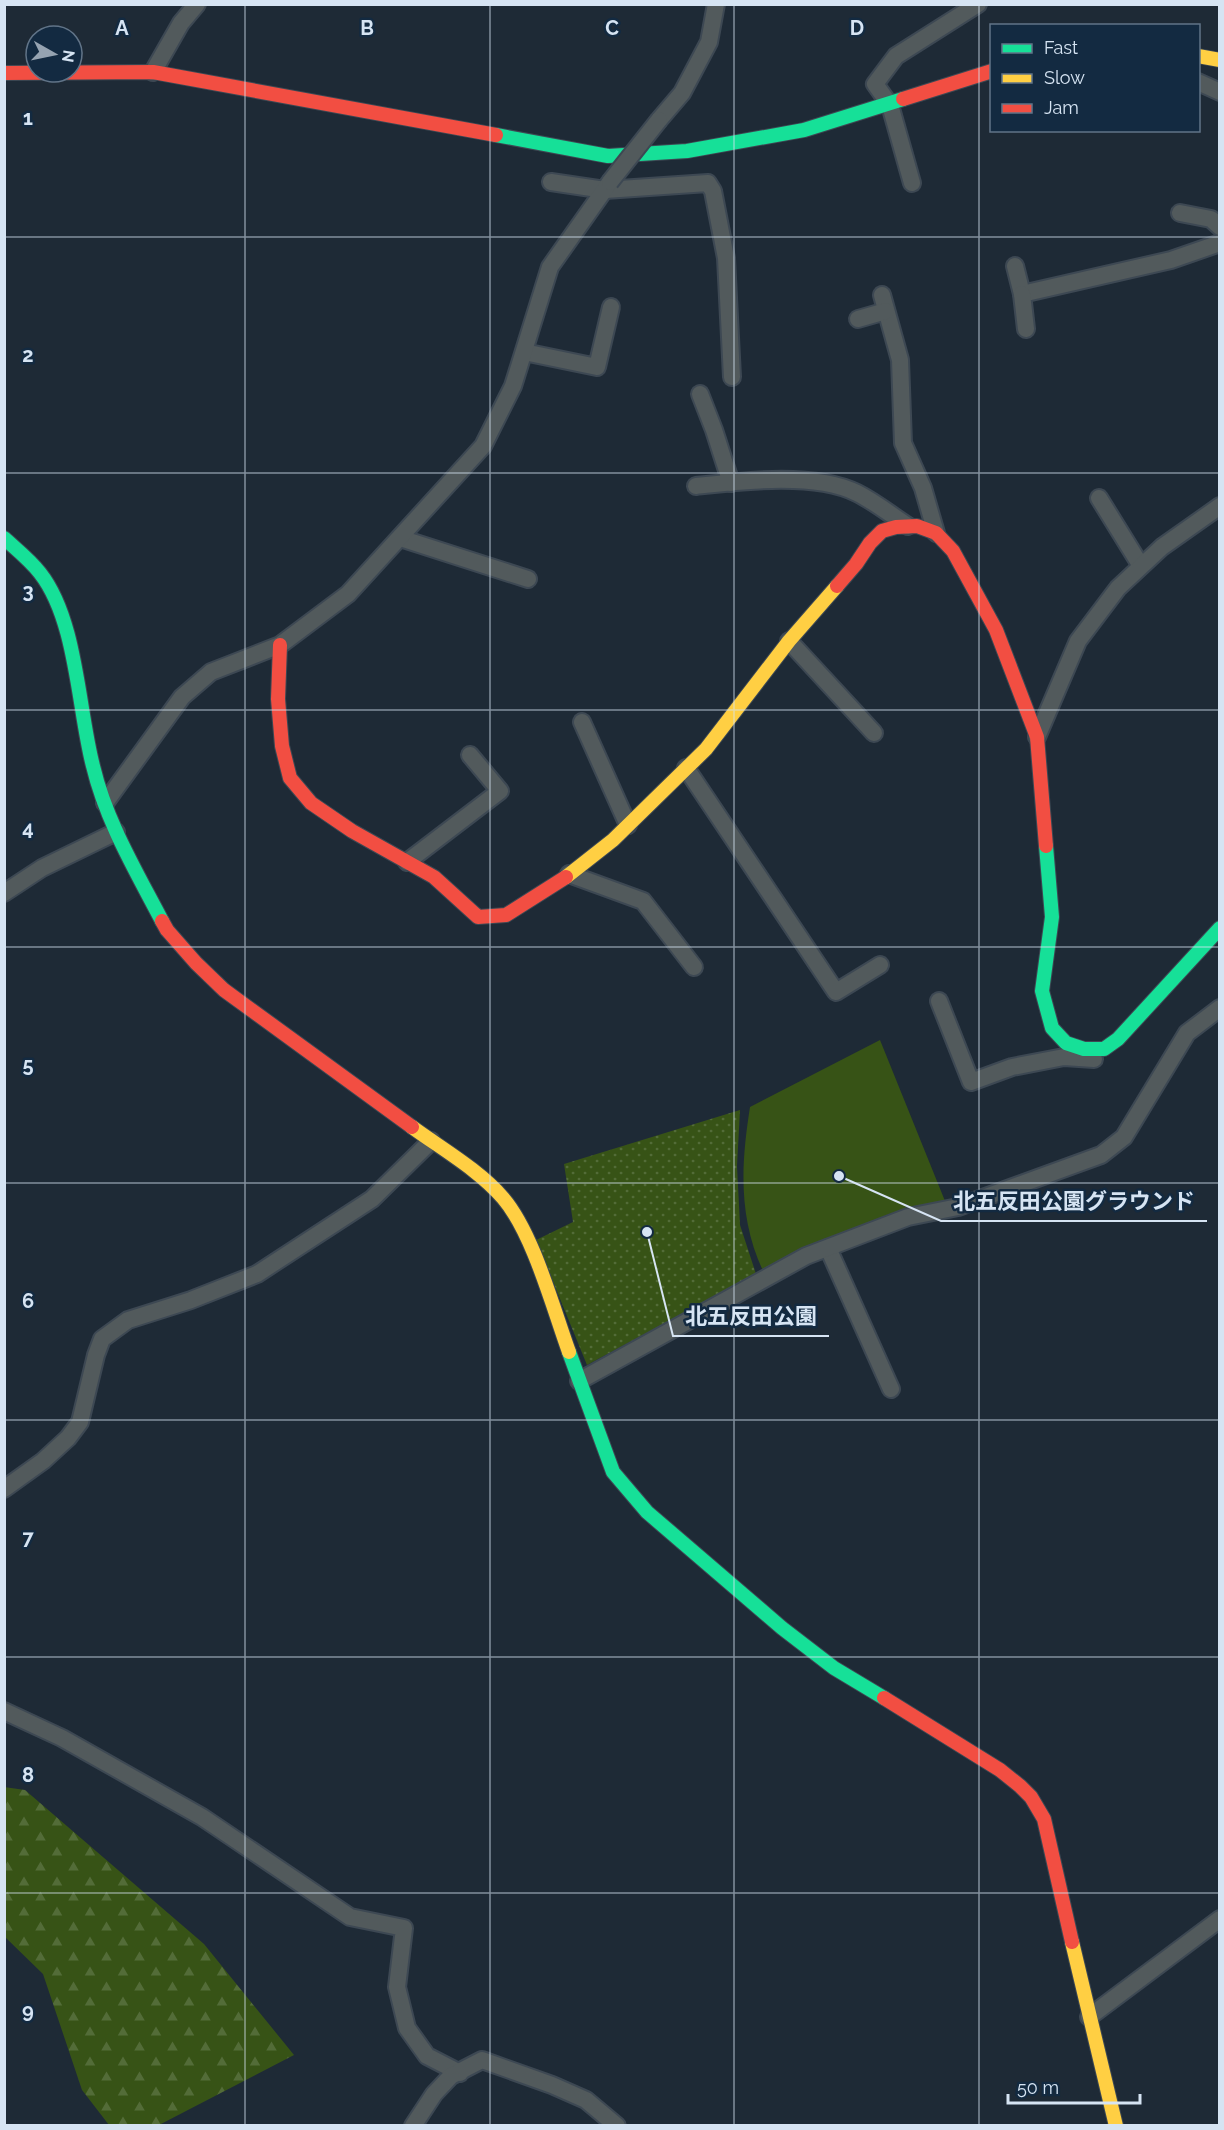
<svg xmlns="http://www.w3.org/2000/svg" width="1224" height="2130" font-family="Raleway,'Noto Sans JP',sans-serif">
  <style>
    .green { fill: #375316 }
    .forest { fill: url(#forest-firs) }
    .park { fill: url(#park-dots) }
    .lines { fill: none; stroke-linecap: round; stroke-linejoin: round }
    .street-casing { stroke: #3d4853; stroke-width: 20 }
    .fast-casing { stroke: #3d4853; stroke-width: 16 }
    .slow-casing { stroke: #3d4853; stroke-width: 16 }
    .jam-casing { stroke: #3d4853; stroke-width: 16 }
    .street { stroke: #525a5c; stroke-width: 16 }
    .fast { stroke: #16e098; stroke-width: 14 }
    .slow { stroke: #ffcf43; stroke-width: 14 }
    .jam { stroke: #f24e42; stroke-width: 14 }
    .street-bridge-casing { stroke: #3d4853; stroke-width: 20; stroke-linecap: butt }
    .street-bridge { stroke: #525a5c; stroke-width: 16 }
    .grid { fill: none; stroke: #d6e4f3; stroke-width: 1.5; stroke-opacity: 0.55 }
    .grid-label { font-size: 20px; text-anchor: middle; font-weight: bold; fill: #d6e4f3; stroke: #132a41; stroke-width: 5; stroke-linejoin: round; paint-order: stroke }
    .leader { fill: none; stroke: #d6e4f3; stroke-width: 2 }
    .callout-dot { fill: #d6e4f3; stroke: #132a41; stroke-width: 2 }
    .callout-label { font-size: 22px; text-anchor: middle; font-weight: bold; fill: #d6e4f3; stroke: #132a41; stroke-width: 5; stroke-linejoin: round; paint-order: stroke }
  </style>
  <defs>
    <pattern id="forest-firs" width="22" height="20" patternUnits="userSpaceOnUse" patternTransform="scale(1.5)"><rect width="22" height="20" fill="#375316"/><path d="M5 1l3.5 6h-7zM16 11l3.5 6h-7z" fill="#536c38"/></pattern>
    <pattern id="park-dots" width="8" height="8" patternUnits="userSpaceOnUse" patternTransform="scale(1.5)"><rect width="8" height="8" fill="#375316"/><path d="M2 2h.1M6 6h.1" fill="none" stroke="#536c38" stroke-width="1.8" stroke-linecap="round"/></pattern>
  </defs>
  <rect width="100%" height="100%" fill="#1e2a36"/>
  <path class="green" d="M 880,1040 L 945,1201 L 889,1214 L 763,1271 C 738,1217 741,1164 750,1107 Z"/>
  <path class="forest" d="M 4,1787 L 25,1790 L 204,1944 L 294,2055 L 159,2125 L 109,2125 L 82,2090 L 43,1974 L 5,1937 Z"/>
  <path class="park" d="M 740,1110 L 737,1166 L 740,1225 L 756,1274 L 587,1365 L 536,1240 L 573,1222 L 564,1164 Z"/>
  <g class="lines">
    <g class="street-casing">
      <g id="street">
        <path d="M 153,72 L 181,23 L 197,4"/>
        <path d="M 1198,82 L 1220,92"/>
        <path d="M 659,120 L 682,93 L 709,42 L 716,4"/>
        <path d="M 551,182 L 605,190 L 708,183 L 713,191 L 726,258 L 732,377"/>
        <path d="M 912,183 L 890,105 L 875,84 L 896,56 L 978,4"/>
        <path d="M 1180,213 L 1211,219 L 1220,227"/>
        <path d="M 1015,266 L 1022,294 L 1171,260 L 1220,243"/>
        <path d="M 1022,294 L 1026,329"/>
        <path d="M 882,295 L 900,360 L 903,443 L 923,488 L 936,533"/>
        <path d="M 858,319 L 886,311"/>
        <path d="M 524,352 L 597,367 L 611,307"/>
        <path d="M 700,394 L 714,430 L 731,483"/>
        <path d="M 696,486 C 742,481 815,472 857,493 C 875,502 891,515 908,526"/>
        <path d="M 1099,498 L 1141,566"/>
        <path d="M 400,538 L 528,579"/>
        <path d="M 789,641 L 874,733"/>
        <path d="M 582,722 L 628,825"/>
        <path d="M 1037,737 L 1078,641 L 1118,588 L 1162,547 L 1220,506"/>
        <path d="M 686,768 L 836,992 L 880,965"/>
        <path d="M 105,803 L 182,697 L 211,672 L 280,645 L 348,594 L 483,446 L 513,386 L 550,267 L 610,182"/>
        <path d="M 407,862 L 500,791 L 470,755"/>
        <path d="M 569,874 L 643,901 L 694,967"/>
        <path d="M 4,893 L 42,868 L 116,832"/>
        <path d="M 939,1001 L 971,1082 L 1012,1067 L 1064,1057 L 1094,1059"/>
        <path d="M 828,1248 L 891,1389"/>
        <path d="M 579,1381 L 806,1256 L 908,1217 L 958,1207 L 1101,1155 L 1124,1137 L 1187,1033 L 1220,1008"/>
        <path d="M 4,1489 L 43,1461 L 68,1438 L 80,1422 L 96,1355 L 102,1339 L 128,1320 L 191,1300 L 257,1274 L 372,1199 L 431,1141"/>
        <path d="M 4,1711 L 62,1738 L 202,1817 L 350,1917 L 404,1928 L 397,1987 L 407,2028 L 427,2056 L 460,2073"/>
        <path d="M 1089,2017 L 1220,1919"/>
        <path d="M 413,2126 L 434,2094 L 451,2076 L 482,2060 L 552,2085 L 586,2100 L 617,2126"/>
      </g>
    </g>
    <g class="fast-casing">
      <g id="fast">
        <path d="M 496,135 L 608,156 L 687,151 L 804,130 L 903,99"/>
        <path d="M 4,538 C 16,549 30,560 40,573 C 77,620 78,709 93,766 C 106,821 136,871 162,921"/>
        <path d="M 1046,846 L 1052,917 L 1042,991 L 1052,1028 L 1066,1043 L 1084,1049 L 1104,1049 L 1118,1039 L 1220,928"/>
        <path d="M 569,1352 L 613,1472 L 647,1512 L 782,1628 L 834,1668 L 884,1698"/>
      </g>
    </g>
    <g class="slow-casing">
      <g id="slow">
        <path d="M 1198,56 L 1220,60"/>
        <path d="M 566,877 L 613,840 L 706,749 L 789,641 L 837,586"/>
        <path d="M 412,1127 C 442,1149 479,1170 503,1198 C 533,1233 553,1308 569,1352"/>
        <path d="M 1072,1942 L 1116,2126"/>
      </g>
    </g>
    <g class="jam-casing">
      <g id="jam">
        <path d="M 4,73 L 153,72 L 496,135"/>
        <path d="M 903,99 L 992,71"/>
        <path d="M 837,586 L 856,564 L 870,543 L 882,531 L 896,527 L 917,526 L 936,533 L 953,551 L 996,630 L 1037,737 L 1046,846"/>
        <path d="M 280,645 L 278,699 L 282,746 L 290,778 L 311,803 L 352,831 L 434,877 L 478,917 L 506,915 L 566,877"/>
        <path d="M 162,921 L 167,930 L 196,963 L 224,990 L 412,1127"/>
        <path d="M 884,1698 L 1000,1770 L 1020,1786 L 1031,1797 L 1044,1819 L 1072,1942"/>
      </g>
    </g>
    <use href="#street" class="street"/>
    <use href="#fast" class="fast"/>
    <use href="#slow" class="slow"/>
    <use href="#jam" class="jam"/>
    <g class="street-bridge-casing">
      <path id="street-bridge" d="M 610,182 L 659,120"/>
    </g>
    <use href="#street-bridge" class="street-bridge"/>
  </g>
  <path class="grid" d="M 245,4 L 245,2126M 490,4 L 490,2126M 734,4 L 734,2126M 979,4 L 979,2126M 4,237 L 1220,237M 4,473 L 1220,473M 4,710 L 1220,710M 4,947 L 1220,947M 4,1183 L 1220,1183M 4,1420 L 1220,1420M 4,1657 L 1220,1657M 4,1893 L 1220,1893"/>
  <g class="grid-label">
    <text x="122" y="35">A</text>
    <text x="367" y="35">B</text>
    <text x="612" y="35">C</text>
    <text x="857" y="35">D</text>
    <text x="28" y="125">1</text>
    <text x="28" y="362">2</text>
    <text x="28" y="598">3</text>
    <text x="28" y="835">4</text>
    <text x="28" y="1072">5</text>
    <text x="28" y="1308">6</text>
    <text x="28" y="1545">7</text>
    <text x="28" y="1782">8</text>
    <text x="28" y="2018">9</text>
  </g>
  <path class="leader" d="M839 1176L941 1221H1207M647 1232L673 1336H829"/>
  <g class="callout-dot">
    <circle cx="839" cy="1176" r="6"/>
    <circle cx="647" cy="1232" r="6"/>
  </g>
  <g class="callout-label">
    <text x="1074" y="1209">北五反田公園グラウンド</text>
    <text x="751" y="1324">北五反田公園</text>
  </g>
  <rect width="1224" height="2130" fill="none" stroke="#d6e4f3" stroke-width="12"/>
  <rect x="990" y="24" width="210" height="108" fill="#132a41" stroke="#617488" stroke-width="1.5"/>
  <rect x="1002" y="44" width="30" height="9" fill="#16e098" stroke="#617488" stroke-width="1.5"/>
  <text x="1044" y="54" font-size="18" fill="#d6e4f3">Fast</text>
  <rect x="1002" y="74" width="30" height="9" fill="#ffcf43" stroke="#617488" stroke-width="1.5"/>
  <text x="1044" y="84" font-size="18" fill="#d6e4f3">Slow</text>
  <rect x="1002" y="104" width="30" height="9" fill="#f24e42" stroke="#617488" stroke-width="1.5"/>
  <text x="1044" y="114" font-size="18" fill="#d6e4f3">Jam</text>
  <g transform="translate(54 54) rotate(99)"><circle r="28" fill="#132a41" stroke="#617488" stroke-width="1.5"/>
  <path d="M0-4.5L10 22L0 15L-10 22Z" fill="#96a3b1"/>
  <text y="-9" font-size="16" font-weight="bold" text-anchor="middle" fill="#d6e4f3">N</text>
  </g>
  <path d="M1008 2094v9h132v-9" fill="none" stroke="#d6e4f3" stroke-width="3"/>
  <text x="1017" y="2094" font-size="18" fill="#d6e4f3" stroke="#132a41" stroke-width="4.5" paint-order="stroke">50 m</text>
</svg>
